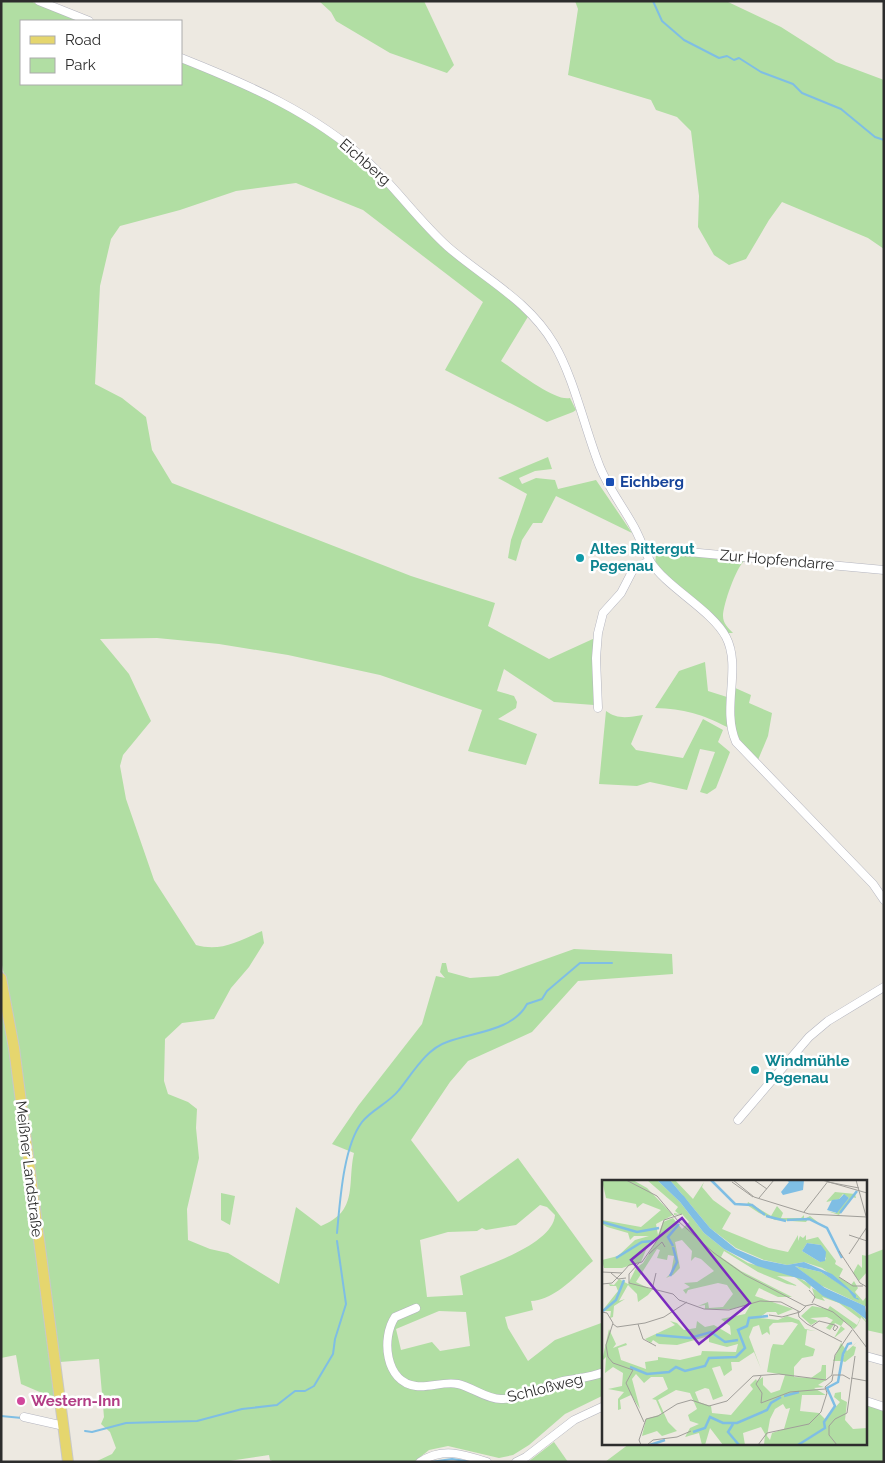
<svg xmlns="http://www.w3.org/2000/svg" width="885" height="1463" font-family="Raleway,sans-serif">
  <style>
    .green { fill: #b1dea3; fill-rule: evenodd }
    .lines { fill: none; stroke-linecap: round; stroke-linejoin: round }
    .stream { stroke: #7fbee4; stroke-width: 2 }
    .minor-casing { stroke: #b4b5bf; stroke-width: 9 }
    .major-casing { stroke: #c8c8c8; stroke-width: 12 }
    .minor { stroke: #fff; stroke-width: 8 }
    .major { stroke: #e5d66e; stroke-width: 10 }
    .transit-dot { fill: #1a4fb4; stroke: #fff; stroke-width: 2 }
    .culture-dot { fill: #0f9aa8; stroke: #fff; stroke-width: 2 }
    .hotel-dot { fill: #d1479c; stroke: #fff; stroke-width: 2 }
    .labels { text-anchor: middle; stroke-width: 5; stroke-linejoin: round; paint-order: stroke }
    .street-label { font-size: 15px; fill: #2d2d2d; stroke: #fff }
    .transit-label { font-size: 15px; font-weight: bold; fill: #164399; stroke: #fff; text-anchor: start }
    .culture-label { font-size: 15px; font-weight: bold; fill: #0d838f; stroke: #fff; text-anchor: start }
    .hotel-label { font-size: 15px; font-weight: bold; fill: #b23c85; stroke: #fff; text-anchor: start }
    .inset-river { fill: none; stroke: #7fbee4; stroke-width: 2.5 }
    .inset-road { fill: none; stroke: #a09e99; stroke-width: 1 }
    .view { fill: #7b2cbf; fill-opacity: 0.15; stroke: #7b2cbf; stroke-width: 2.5 }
    .inset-edge { fill: none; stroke: #2d2d2d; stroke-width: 2.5 }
  </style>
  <rect width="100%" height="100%" fill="#ede9e1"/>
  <g class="green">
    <path d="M 1,1 L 30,1 L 80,21 L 21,21 L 21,84 L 181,84 L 181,62 L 247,86 L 341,142 L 375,172 L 428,229 L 495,285 L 493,288 L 495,286 L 529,315 L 501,361 C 515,370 555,402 570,398 L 576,410 L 573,412 L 547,422 L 445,370 L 483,302 L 363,210 L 296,183 L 236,191 L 180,210 L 120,226 L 111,239 L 100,286 L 95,384 L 122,398 L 146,417 L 152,450 L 172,483 L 411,576 L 495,603 L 488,626 L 549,659 L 595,638 L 594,705 L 554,702 L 504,669 L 497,691 L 514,696 L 517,702 L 516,708 L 498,719 L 537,734 L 526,765 L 468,751 L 482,710 L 380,675 L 288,655 L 219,644 L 157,638 L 100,639 L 129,674 L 151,721 L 123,755 L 120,766 L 126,799 L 154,880 L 196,945 C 221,952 239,941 262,931 L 264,943 L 249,967 L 231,988 L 214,1019 L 182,1023 L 165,1039 L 164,1081 L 168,1094 L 188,1102 L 197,1109 L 196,1128 L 199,1158 L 187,1209 L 188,1240 L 210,1249 L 228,1253 L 279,1284 L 296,1207 L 321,1226 C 359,1211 347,1184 354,1153 L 332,1144 L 358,1106 L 422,1024 L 436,976 L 445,978 L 440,972 L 442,963 L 446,963 L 448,972 L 470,978 L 498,976 L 574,949 L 672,954 L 673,974 L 578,981 L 532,1032 L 468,1061 L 450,1082 L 411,1140 L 458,1202 L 518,1158 L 593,1261 C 575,1276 555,1300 531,1301 L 533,1310 L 505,1317 L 508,1328 L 528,1361 L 555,1340 L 604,1322 L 604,1395 L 565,1414 L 529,1445 L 513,1455 L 499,1458 L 448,1446 L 429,1450 L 414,1462 L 275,1462 L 270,1460 L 269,1455 L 222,1462 L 95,1462 L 112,1454 L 116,1448 L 110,1432 L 101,1424 L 104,1417 L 99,1359 L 60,1362 L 12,1015 L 1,960 ZM 540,1205 L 547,1207 L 555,1215 C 553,1245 484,1266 460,1276 L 463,1295 L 427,1297 L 420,1240 L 448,1232 L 477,1231 L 482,1228 L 486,1230 L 516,1225 ZM 439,1311 L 466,1312 L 470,1346 L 440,1351 L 432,1342 L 401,1350 L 396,1329 Z"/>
    <path d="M 319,1 L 424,1 L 454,65 L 447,73 L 390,53 L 336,21 L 331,12 Z"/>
    <path d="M 575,1 L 726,1 L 781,27 L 836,62 L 884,80 L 884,249 L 868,238 L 782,202 L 769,220 L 746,259 L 729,265 L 714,255 L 698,227 L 699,196 L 691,131 L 677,117 L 656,110 L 651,100 L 568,75 L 578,9 Z"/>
    <path d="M 548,457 L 552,469 L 535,471 L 519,478 L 522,484 L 536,478 L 555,480 L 558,489 L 596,480 L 632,533 L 556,496 L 542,523 L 533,523 L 522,540 L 516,561 L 508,558 L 511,540 L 527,494 L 498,478 Z"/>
    <path d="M 660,553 L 744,561 C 736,568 723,605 723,616 C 723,623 728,628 733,633 L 726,633 L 655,564 L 656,555 Z"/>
    <path d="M 705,662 L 708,691 L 727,697 L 727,727 C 702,714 684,709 655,708 L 679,671 Z"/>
    <path d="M 733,687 L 751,695 L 749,703 L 772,713 L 768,736 L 758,760 C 730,737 733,721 733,687 Z"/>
    <path d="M 606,711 C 618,720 629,717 643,715 L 631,744 L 636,750 L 683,758 L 703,719 L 723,730 L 718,742 L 730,752 L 716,788 L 707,794 L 700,792 L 715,752 L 700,749 L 687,790 L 650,782 L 637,786 L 599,784 Z"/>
    <path d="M 1,997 L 14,1081 L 56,1399 L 21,1384 L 16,1355 L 1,1358 Z"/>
    <path d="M 221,1193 L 235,1196 L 230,1225 L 221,1220 Z"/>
    <path d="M 884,1249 L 884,1334 L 866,1330 L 866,1256 Z"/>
    <path d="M 866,1405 L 884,1410 L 884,1462 L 605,1462 L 629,1444 L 866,1444 Z"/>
    <path d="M 554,1442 L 568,1462 L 528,1462 Z"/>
  </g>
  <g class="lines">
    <g class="stream">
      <path d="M 653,1 L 662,21 L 684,40 L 719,58 L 727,56 L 734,60 L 739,58 L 761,72 L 793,84 L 802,93 L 841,109 L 875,137 L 884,140"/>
      <path d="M 337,1233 C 340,1202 343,1147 362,1122 C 371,1110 389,1103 399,1090 C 412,1074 426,1049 447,1042 C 473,1032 513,1031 527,1004 L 542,999 L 547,991 L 580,963 L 612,963"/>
      <path d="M 1,1416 L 22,1418"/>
      <path d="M 85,1431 L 92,1432 L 126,1423 L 197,1421 L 242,1409 L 277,1405 L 295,1391 L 305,1391 L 314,1386 L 333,1354 L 335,1339 L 346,1304 L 337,1241"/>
      <path d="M 431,1462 L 452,1459 L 472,1462"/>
    </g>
    <g class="minor-casing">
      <g id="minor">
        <path d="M 39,1 L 89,21"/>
        <path d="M 181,58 C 249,85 312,112 368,162 C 396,188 419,221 448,247 C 485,279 528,300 554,344 C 573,376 584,425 598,462 C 606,485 622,505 634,527 C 640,538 644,550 650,561 C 666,587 712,610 726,637 C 742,668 721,708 736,742 L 873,884 L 884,900"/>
        <path d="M 645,548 L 884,570"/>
        <path d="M 598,708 L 596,658 L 598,633 L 603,613 L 621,593 L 634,568 L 650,561"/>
        <path d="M 738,1120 L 809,1037 L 828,1021 L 884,987"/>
        <path d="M 416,1308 L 395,1317 C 381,1338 385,1382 416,1386 C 429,1388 444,1381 458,1384 C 472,1387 486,1399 501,1399 C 522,1400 543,1386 563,1381 C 577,1378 590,1378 604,1372"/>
        <path d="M 866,1356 L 884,1361"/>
        <path d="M 866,1401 L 884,1407"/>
        <path d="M 24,1417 L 64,1426"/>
        <path d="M 420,1462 C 442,1447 463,1454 487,1462"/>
        <path d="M 516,1462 L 526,1457 L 574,1420 L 604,1406"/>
      </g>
    </g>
    <g class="major-casing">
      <path id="major" d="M 1,978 L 14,1048 L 68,1462"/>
    </g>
    <use href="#minor" class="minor"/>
    <use href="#major" class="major"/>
  </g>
  <rect class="transit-dot" x="605" y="477" width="10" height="10" rx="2.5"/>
  <g class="culture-dot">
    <circle cx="580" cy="558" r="5"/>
    <circle cx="755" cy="1070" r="5"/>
  </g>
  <circle class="hotel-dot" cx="21" cy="1401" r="5"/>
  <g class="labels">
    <g class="street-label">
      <text transform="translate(365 162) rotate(41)" y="5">Eichberg</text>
      <text transform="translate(777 560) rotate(5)" y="5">Zur Hopfendarre</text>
      <text transform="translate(29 1169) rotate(83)" y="5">Meißner Landstraße</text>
      <text transform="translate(545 1388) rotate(-14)" y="5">Schloßweg</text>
    </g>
    <g class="transit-label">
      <text x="620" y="487">Eichberg</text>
    </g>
    <g class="culture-label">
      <text x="590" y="554">Altes Rittergut<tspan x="590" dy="17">Pegenau</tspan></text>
      <text x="765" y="1066">Windmühle<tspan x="765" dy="17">Pegenau</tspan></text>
    </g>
    <g class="hotel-label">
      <text x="31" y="1406">Western-Inn</text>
    </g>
  </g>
  <g transform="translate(602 1180)">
    <rect width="265" height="265" fill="#ede9e1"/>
    <path d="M 0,0 L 31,0 L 45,8 L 71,35 L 54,44 L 56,55 L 61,42 L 71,38 L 80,49 L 87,42 L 80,34 L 72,35 L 72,33 L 77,34 L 73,31 L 76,27 L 45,0 L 55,0 L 78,22 L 102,53 L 122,69 L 146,83 L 194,96 L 209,105 L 208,109 L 193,97 L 175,96 L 196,106 L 185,104 L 156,92 L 122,71 L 119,77 L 139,91 L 190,117 L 176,117 L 157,108 L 153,116 L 191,129 L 176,135 L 174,132 L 165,132 L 157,138 L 176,140 L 185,136 L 197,140 L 203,149 L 214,151 L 205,150 L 203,165 L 213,169 L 211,176 L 200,178 L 192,187 L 192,197 L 209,198 L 219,191 L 220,185 L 224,185 L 224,200 L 216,205 L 222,207 L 212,208 L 224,215 L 200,215 L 198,231 L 217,233 L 223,239 L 238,222 L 232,217 L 233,213 L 239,212 L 239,219 L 245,222 L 243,240 L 251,249 L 265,248 L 265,265 L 162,265 L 163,254 L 159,247 L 141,253 L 143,265 L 121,265 L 108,248 L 103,265 L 100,265 L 97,253 L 83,257 L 88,248 L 97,244 L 88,241 L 86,235 L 95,229 L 88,213 L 74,210 L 56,220 L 66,242 L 75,251 L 60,256 L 55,251 L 40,256 L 44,239 L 60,234 L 54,220 L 50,219 L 66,209 L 61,197 L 49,197 L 42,203 L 34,194 L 30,199 L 38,229 L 29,215 L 18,220 L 19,229 L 16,230 L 16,219 L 22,212 L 6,209 L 20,206 L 21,193 L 11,187 L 3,193 L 4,177 L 0,181 L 7,149 L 14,164 L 11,168 L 24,163 L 25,165 L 16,168 L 19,180 L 44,189 L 43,182 L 56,180 L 56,177 L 78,180 L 99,175 L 100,171 L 134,172 L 136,164 L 125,167 L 114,164 L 107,162 L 107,156 L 75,165 L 57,164 L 51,160 L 49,163 L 43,159 L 73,145 L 68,141 L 75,143 L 82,150 L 94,148 L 95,141 L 103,147 L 112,145 L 129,155 L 128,146 L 119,139 L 143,134 L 149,124 L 130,129 L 103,129 L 103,125 L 96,126 L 106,122 L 107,128 L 121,127 L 131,114 L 125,105 L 116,103 L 86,110 L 84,114 L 81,110 L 88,107 L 82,103 L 95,102 L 112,91 L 99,79 L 93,77 L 89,81 L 90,71 L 80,60 L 73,62 L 78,88 L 71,95 L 64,98 L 69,93 L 72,76 L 66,75 L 65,80 L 55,78 L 58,70 L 55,69 L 34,102 L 50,110 L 46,115 L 36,122 L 35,114 L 26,105 L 17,121 L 23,119 L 12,126 L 11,137 L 8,138 L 9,131 L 0,131 L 16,111 L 14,106 L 8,106 L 7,104 L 12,105 L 17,99 L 26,104 L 34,88 L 41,83 L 55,60 L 46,65 L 39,82 L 20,88 L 2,88 L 0,80 L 16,76 L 33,60 L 47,56 L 32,56 L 28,60 L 26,53 L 5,47 L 0,44 L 0,40 L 39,47 L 59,30 L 41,23 L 35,28 L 34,24 L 4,18 ZM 190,142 L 196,144 L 181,165 L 171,164 L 169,169 L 165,192 L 183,195 L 178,210 L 169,213 L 161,205 L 161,197 L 155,201 L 154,199 L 148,205 L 151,209 L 129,235 L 110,233 L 109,226 L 97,222 L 93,212 L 103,208 L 107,209 L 111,220 L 121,216 L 110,188 L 118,186 L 122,196 L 130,190 L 129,182 L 137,182 L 152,172 L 159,189 L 147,157 L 151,147 L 157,145 L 160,155 L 165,152 L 168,155 L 167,147 L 171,143 ZM 181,224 L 184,229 L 188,228 L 182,249 L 170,253 L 168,260 L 165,256 L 168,239 L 173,229 ZM 68,0 L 73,0 L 91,19 L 102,2 L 100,7 L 111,20 L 129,33 L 120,49 L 167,68 L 186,72 L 196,55 L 196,61 L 198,56 L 201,58 L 204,55 L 204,60 L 216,57 L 234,81 L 233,84 L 241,89 L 237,97 L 249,105 L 252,101 L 256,108 L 253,112 L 261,121 L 265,116 L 265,127 L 218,105 L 193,86 L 219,92 L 252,113 L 220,88 L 202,82 L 185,85 L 162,80 L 134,68 L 108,48 ZM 205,63 L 219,65 L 224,79 L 218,82 L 200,71 ZM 233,12 L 253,14 L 254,18 L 250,17 L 237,35 L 225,31 L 234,33 L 247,18 L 241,14 L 237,19 L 224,22 ZM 146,22 L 169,36 L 175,26 L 181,33 L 179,38 L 199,38 L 202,35 L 202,39 L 208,36 L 217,43 L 206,39 L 204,42 L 173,40 L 157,33 L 145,25 ZM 260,75 L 265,76 L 265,92 L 257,101 L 251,93 L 256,84 L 260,88 ZM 210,108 L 249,128 L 261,137 L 265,143 L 259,137 L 258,140 L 255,146 L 252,149 L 242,141 L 239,146 L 243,149 L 232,158 L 239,146 L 233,143 L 228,150 L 224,148 L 231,140 L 225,137 L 208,138 L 216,141 L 209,145 L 199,136 L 210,126 L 226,129 L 228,126 L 255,145 L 258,139 L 237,123 L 220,117 L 223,121 L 213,118 ZM 255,162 L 251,166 L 254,167 L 252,175 L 243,182 L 240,181 L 243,172 L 239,181 L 231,181 L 239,163 L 245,171 Z" fill="#b1dea3" fill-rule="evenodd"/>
    <path d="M 55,0 L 68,0 L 108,48 L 134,69 L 160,80 L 185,85 L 202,82 L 230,94 L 244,106 L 254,115 L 254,118 L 256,118 L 257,120 L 252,118 L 246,110 L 219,92 L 193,86 L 223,108 L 263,126 L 265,140 L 249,128 L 221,116 L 202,100 L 155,86 L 122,69 L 102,53 L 78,22 ZM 184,0 L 202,0 L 201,10 L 181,15 L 179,12 L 187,2 ZM 242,14 L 247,18 L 235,33 L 225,30 L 230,20 L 237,19 ZM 205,63 L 219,65 L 224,72 L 223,81 L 218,82 L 200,71 Z" fill="#7fbee4"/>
    <path class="inset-river" d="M 61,0 L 81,17 L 105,49 L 131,70 L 158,83 L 197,95 L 265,135M 109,0 L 133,24 L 150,25 L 163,35M 238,33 L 255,11M 164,36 L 184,41M 185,40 L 207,39 L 225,48 L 240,78M 0,42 L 35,52 L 57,48M 71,66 L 66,57 L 77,44M 14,78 L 40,62 L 51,61M 68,96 L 75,82 L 71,67M 1,131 L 14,120 L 22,100M 54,155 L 88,158 L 109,152 L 123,162 L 136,160M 28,187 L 45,194 L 67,192 L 74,187 L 83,191 L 103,186 L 107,178 L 134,177 L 143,168 L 136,150 L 145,146 L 147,138 L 166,136M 182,216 L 197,212M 131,244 L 126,252 L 137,265M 91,252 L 103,248 L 108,237 L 121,243 L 135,243 L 165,230 L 169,223 L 179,217M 48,265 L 63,260M 196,265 L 223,248 L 222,242 L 233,226 L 225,208 L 236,202 L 241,174 L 246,164 L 250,163"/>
    <path class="inset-road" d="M 24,0 L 55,16 L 76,41 L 112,73 L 143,95 L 203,126 L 212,124 L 231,132 L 249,147 L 265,168M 131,0 L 152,17 L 207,34 L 265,37M 152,0 L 165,9M 220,0 L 265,13M 254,0 L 264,36M 130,2 L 151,17M 226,2 L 257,8M 157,18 L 172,0M 202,32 L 227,0M 247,55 L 265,61M 237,71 L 258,103 L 265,107M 47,74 L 60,62 L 63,67M 247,74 L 265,47M 37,83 L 27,94 L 27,103 L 71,114 L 77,120 L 102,129 L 127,130 L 158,121 L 179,122 L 198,132M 0,92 L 20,93 L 27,85 L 40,82 L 56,59 L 62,40 L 80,34M 9,93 L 16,99 L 24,98M 237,97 L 251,106 L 261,106M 0,104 L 10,103 L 20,93M 50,110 L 54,93M 207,110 L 213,117 L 210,123M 196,131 L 197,137 L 205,144 L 240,162M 0,132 L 5,133 L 11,143 L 4,165 L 6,177 L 11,183 L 31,190 L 24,203 L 42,242M 167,135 L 180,137 L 198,132 L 204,126M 11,144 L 15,147 L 43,143 L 62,137 L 85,122M 36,144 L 41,159 L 54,166M 233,145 L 236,147 L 233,151 L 231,149 ZM 210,146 L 217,141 L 233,145M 230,195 L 233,175 L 250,150M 231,195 L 241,195 L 248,199M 159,196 L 154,204 L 160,213 L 159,223 L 188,212 L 223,209M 249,198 L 265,201M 39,265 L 37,260 L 44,239 L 56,236 L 75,224 L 89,220 L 107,226 L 125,221 L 151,196 L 177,194 L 224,200 L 230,195M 45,265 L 51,260 L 75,257 L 89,251M 156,265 L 165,253 L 207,244 L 219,232 L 225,213 L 223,207 L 230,201 L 231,195M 235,265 L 227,255 L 227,246 L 233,239 L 245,233 L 253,176"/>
    <path class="view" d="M 80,38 L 148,123 L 97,164 L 29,80 Z"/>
    <rect width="265" height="265" class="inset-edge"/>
  </g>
  <rect width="885" height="1463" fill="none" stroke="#2d2d2d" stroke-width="5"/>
  <rect x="20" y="20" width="162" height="65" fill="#ffffff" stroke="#ababab"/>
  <rect x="30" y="36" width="25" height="8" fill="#e5d66e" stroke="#ababab"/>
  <text x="65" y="45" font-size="15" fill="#2d2d2d">Road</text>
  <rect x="30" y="58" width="25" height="15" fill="#b1dea3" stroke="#ababab"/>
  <text x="65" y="70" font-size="15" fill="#2d2d2d">Park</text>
</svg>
